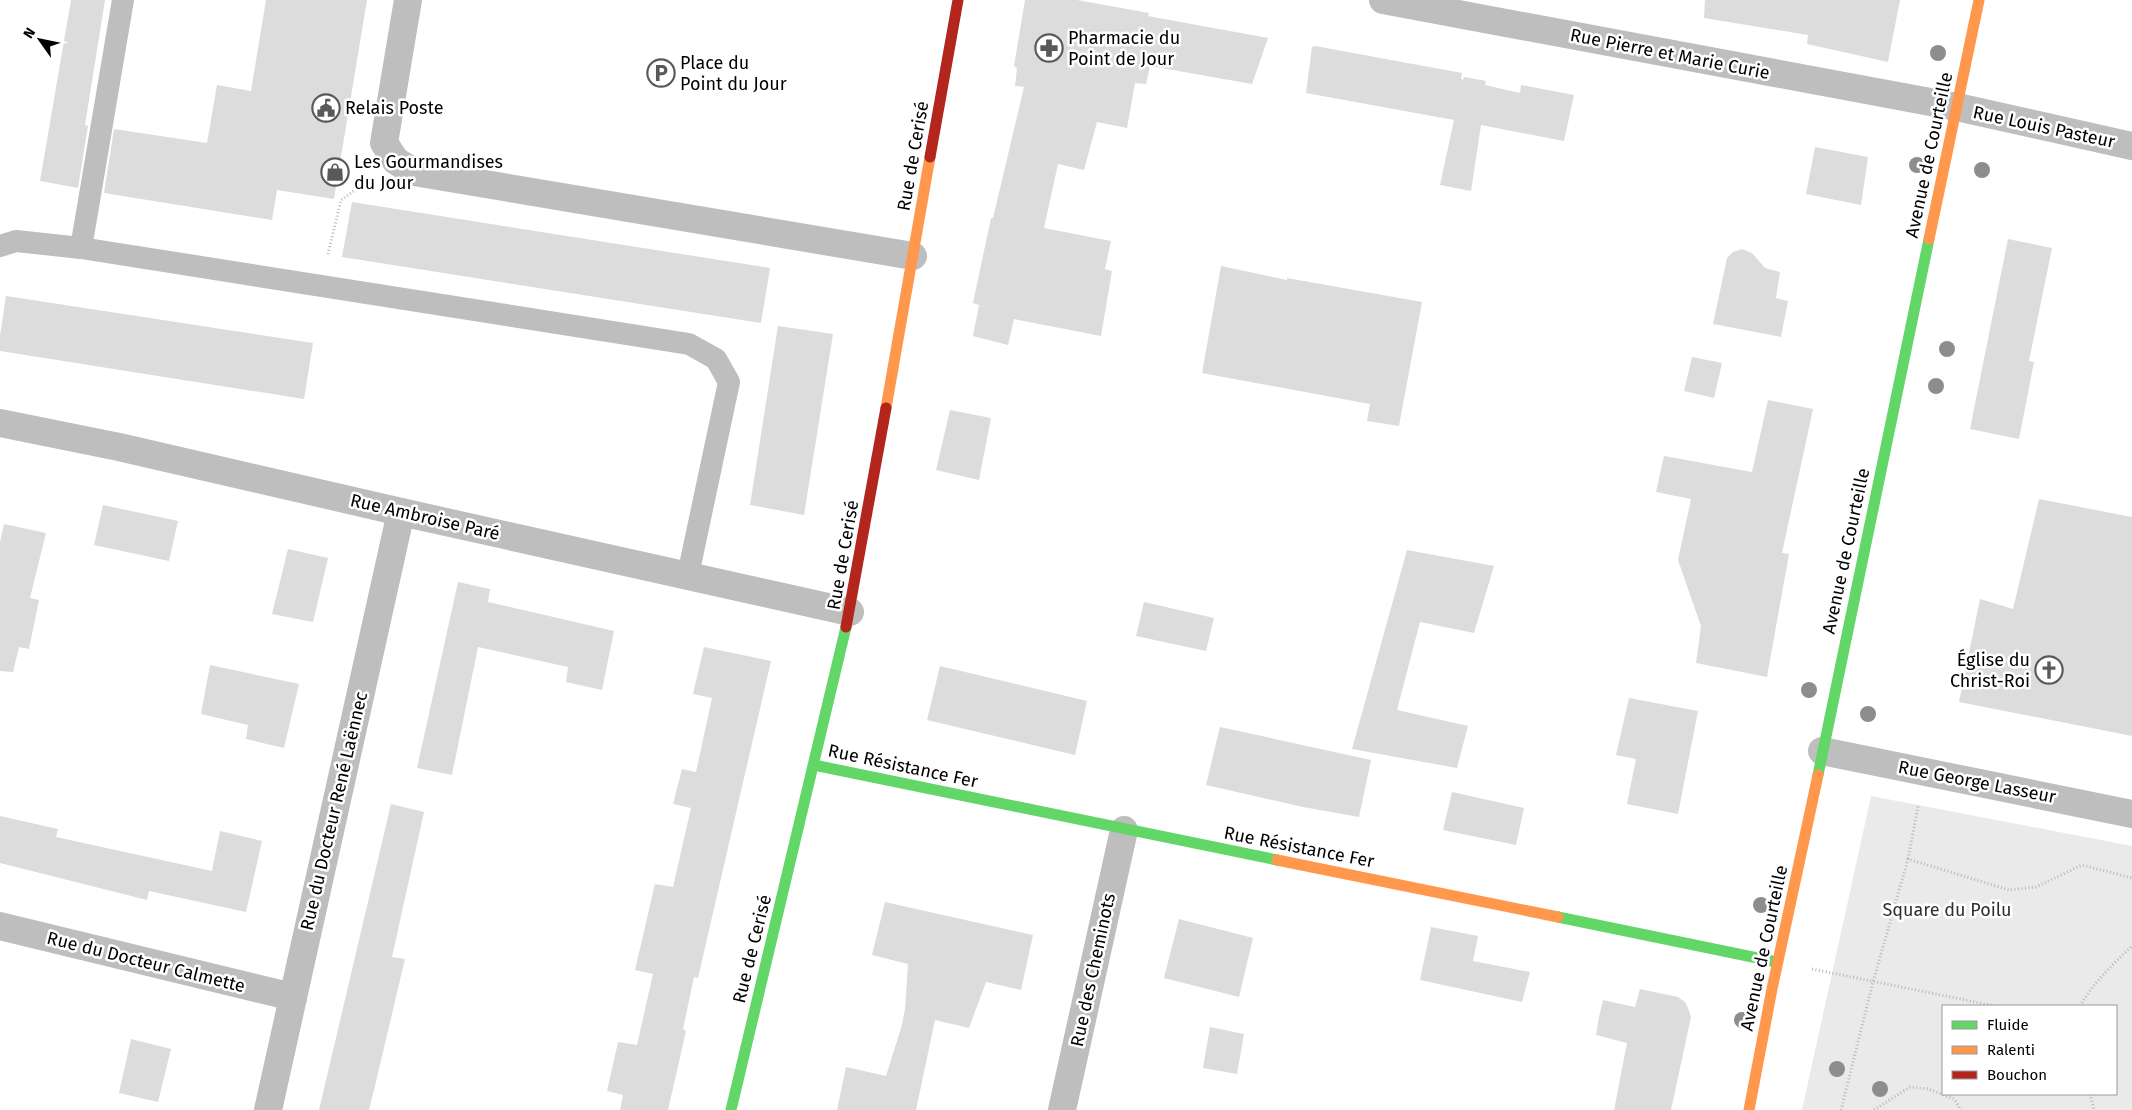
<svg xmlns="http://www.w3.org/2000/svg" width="2132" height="1110" font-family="'Fira Sans',sans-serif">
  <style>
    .green { fill: #eaeaea; fill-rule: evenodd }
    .building { fill: #dcdcdc }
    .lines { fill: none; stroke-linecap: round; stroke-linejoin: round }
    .path { stroke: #b8b8b8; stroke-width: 3; stroke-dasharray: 1 2.5; stroke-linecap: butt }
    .lane { stroke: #bebebe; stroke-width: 22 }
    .street { stroke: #bebebe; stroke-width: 28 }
    .fast { stroke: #63d668; stroke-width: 11 }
    .slow { stroke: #ff974d; stroke-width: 11 }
    .jam { stroke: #b3261e; stroke-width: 11 }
    .tree { fill: #8d8d8d }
    .labels { text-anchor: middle; stroke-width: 5; stroke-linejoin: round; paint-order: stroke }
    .poi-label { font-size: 18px; fill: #000; stroke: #fff; text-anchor: start }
    .street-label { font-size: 18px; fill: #000; stroke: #fff }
    .park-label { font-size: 18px; fill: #2f2f2f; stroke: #fff }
  </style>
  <rect width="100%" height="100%" fill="#fff"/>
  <path class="green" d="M 1871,796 L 2132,846 L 2132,1110 L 1802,1110 ZM 1943,1006 L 2116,1006 L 2116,1094 L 1943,1094 Z"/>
  <g class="building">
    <path d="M 71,0 L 105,0 L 85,125 L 88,126 L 78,188 L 40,181 Z"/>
    <path d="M 266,0 L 367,0 L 334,199 L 277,190 L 272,220 L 104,193 L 114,129 L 207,143 L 217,85 L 251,91 Z"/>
    <path d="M 1025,0 L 1077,0 L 1149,13 L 1148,16 L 1268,38 L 1252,84 L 1150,66 L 1146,84 L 1135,83 L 1127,128 L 1097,122 L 1084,170 L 1058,164 L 1044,228 L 1111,241 L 1105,269 L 1112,271 L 1101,336 L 1014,319 L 1008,345 L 973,336 L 979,305 L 973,303 L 991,218 L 993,218 L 1024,87 L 1015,86 L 1017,68 L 1014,66 Z"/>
    <path d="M 1705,0 L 1900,0 L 1888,62 L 1807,44 L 1808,35 L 1704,18 Z"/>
    <path d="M 1315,46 L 1462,73 L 1461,79 L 1463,80 L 1464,77 L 1486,81 L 1485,85 L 1520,93 L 1521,85 L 1574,95 L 1564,141 L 1481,125 L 1471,191 L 1440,185 L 1454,120 L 1306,93 L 1312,47 Z"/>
    <path d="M 1815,147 L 1868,157 L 1861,205 L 1806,194 Z"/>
    <path d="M 352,202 L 770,268 L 761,323 L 342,257 Z"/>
    <path d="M 2008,239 L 2052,248 L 2029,361 L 2034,362 L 2019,439 L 1970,429 Z"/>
    <path d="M 1742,249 L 1752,253 L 1765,268 L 1780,272 L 1776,298 L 1788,301 L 1781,337 L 1713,324 L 1727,258 L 1733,252 Z"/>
    <path d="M 1221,266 L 1287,280 L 1287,278 L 1422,302 L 1399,426 L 1367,421 L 1370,404 L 1202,373 Z"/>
    <path d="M 6,296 L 313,343 L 304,399 L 0,351 L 0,336 Z"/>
    <path d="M 778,326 L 833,334 L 804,515 L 750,505 Z"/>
    <path d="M 1692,357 L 1722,363 L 1714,398 L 1684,391 Z"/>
    <path d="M 1768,400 L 1813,409 L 1782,553 L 1789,554 L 1767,677 L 1696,663 L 1701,626 L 1678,560 L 1691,499 L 1656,492 L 1664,456 L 1752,472 Z"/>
    <path d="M 950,410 L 991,418 L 979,480 L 936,470 Z"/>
    <path d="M 2039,499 L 2132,517 L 2132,736 L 1959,702 L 1980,599 L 2013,609 Z"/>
    <path d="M 103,505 L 178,521 L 169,561 L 94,545 Z"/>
    <path d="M 4,524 L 46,533 L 30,598 L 39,600 L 29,649 L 19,647 L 13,672 L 0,671 L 0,542 Z"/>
    <path d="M 288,549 L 328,558 L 313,622 L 272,614 Z"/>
    <path d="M 1407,550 L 1494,566 L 1474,633 L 1420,622 L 1397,710 L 1468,726 L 1457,768 L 1352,749 Z"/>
    <path d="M 458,582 L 490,589 L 488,602 L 614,631 L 602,690 L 566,682 L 568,667 L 478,647 L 452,775 L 417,768 Z"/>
    <path d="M 1144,602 L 1214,618 L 1206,651 L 1136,636 Z"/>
    <path d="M 704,647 L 771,661 L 698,978 L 694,977 L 683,1029 L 686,1031 L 668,1110 L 620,1110 L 623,1095 L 607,1091 L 618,1042 L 637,1045 L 653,974 L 635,970 L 655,884 L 673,887 L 691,808 L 673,804 L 682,769 L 696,772 L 712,698 L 693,694 Z"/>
    <path d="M 210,665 L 299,684 L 284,748 L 246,739 L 248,725 L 201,714 Z"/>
    <path d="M 940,666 L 1087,701 L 1075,755 L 927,720 Z"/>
    <path d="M 1629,698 L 1698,711 L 1678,814 L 1627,804 L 1636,759 L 1616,755 Z"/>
    <path d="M 1220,727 L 1371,760 L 1359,817 L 1303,807 L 1206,785 Z"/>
    <path d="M 1452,792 L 1524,808 L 1516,845 L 1443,830 Z"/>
    <path d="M 391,804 L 424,812 L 392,957 L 405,959 L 374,1090 L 369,1110 L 319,1110 Z"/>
    <path d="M 0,816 L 58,829 L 56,837 L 212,871 L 220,831 L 262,841 L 246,912 L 149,891 L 147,900 L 0,863 Z"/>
    <path d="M 885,902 L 1033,935 L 1021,990 L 986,982 L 969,1028 L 935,1020 L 916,1110 L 837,1110 L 846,1067 L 886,1076 L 902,1025 L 905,1009 L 908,964 L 872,955 Z"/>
    <path d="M 1179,919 L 1253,938 L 1239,997 L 1164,978 Z"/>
    <path d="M 1431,927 L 1478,936 L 1473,961 L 1530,972 L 1522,1002 L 1420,980 Z"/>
    <path d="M 1640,989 L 1678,997 L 1685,1002 L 1688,1008 L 1691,1017 L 1671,1110 L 1614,1110 L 1627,1043 L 1596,1035 L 1599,1017 L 1603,1000 L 1635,1007 Z"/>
    <path d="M 1210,1027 L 1244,1034 L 1237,1074 L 1203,1068 Z"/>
    <path d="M 131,1039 L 171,1049 L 158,1102 L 119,1093 Z"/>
  </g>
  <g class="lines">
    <g class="path">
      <path d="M 328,254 L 341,200 L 368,181"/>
      <path d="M 1908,859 L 1918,806"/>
      <path d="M 1812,969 L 1995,1006"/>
      <path d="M 2080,1006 C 2093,983 2113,964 2132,946"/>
      <path d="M 2090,1094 L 2094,1110"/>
      <path d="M 1841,1110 L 1873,982 L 1908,859 L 2009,890 L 2036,887 L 2082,865 L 2132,878"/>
      <path d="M 1874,1110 L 1910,1087 L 1929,1089 L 1954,1099 L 1961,1110"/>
    </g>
    <g class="lane">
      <path d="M 0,246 L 16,241 L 81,248 L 689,344 L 716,359 L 729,382 L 688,575"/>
      <path d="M 81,248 L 123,0"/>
    </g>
    <g class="street">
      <path d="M 408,0 L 384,143 L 396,161 L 414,172 L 913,256"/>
      <path d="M 1383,0 L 1957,107 L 2132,146"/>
      <path d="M 0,423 L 119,447 L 401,512 L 850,612"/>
      <path d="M 1822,751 L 2132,814"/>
      <path d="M 0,926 L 293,997"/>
      <path d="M 268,1110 L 401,512"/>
      <path d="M 1062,1110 L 1124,830"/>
    </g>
    <g class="fast">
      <path d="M 814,765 L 1277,860"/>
      <path d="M 1818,775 L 1929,239"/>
      <path d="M 1558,917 L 1777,962"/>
      <path d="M 731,1110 L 846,627"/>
    </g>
    <g class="slow">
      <path d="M 1929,239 L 1979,0"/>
      <path d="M 886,408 L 930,157"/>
      <path d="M 1277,860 L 1558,917"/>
      <path d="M 1749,1110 L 1772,989 L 1818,775"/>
    </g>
    <g class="jam">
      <path d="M 930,157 L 958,0"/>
      <path d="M 846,627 L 886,408"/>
    </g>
  </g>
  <g class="tree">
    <circle cx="1938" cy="53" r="8"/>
    <circle cx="1917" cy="165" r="8"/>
    <circle cx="1982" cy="170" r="8"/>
    <circle cx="1947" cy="349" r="8"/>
    <circle cx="1936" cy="386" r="8"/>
    <circle cx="1809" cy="690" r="8"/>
    <circle cx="1868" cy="714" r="8"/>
    <circle cx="1761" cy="905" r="8"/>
    <circle cx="1742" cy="1020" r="8"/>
    <circle cx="1837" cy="1069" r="8"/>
    <circle cx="1880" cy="1089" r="8"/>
  </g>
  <defs>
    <g id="pharmacy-ring" transform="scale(1.4375)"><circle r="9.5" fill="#fff" stroke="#595959" stroke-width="1.5"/><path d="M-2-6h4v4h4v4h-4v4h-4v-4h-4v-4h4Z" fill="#595959"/></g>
    <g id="parking-ring" transform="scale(1.4375)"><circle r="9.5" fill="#fff" stroke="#595959" stroke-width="1.5"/><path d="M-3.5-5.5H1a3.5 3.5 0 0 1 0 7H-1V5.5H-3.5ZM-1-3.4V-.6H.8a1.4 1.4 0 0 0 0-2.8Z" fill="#595959"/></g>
    <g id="civic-ring" transform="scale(1.4375)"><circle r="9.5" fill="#fff" stroke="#595959" stroke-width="1.5"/><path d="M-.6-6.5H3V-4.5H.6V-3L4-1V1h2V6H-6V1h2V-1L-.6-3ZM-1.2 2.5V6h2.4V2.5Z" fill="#595959"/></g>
    <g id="shop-ring" transform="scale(1.4375)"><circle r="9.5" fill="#fff" stroke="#595959" stroke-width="1.5"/><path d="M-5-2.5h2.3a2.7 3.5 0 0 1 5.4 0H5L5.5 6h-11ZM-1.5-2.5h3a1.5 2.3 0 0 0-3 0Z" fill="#595959"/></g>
    <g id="church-ring" transform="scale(1.4375)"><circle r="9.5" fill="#fff" stroke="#595959" stroke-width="1.5"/><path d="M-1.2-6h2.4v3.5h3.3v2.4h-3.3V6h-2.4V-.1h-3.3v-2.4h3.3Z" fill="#595959"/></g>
  </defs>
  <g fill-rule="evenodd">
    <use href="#pharmacy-ring" x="1049" y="48"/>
    <use href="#parking-ring" x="661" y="73"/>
    <use href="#civic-ring" x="326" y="108"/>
    <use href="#shop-ring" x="335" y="172"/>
    <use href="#church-ring" x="2049" y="670"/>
  </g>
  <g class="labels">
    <g class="poi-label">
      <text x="1068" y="44">Pharmacie du<tspan x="1068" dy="21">Point de Jour</tspan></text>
      <text x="680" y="69">Place du<tspan x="680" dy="21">Point du Jour</tspan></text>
      <text x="345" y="114">Relais Poste</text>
      <text x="354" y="168">Les Gourmandises<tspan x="354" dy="21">du Jour</tspan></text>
      <text x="2030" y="666" text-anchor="end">Église du<tspan x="2030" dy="21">Christ-Roi</tspan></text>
    </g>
    <g class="street-label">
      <text transform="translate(1670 54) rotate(11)" y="6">Rue Pierre et Marie Curie</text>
      <text transform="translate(2044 127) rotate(12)" y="6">Rue Louis Pasteur</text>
      <text transform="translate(1929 155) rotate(-78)" y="6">Avenue de Courteille</text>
      <text transform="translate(913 156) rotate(-80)" y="6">Rue de Cerisé</text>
      <text transform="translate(425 517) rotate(13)" y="6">Rue Ambroise Paré</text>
      <text transform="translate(1846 551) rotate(-78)" y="6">Avenue de Courteille</text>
      <text transform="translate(843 555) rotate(-80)" y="6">Rue de Cerisé</text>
      <text transform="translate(903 766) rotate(12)" y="6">Rue Résistance Fer</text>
      <text transform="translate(1977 782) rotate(11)" y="6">Rue George Lasseur</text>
      <text transform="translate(334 811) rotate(-77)" y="6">Rue du Docteur René Laënnec</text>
      <text transform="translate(1299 847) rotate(11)" y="6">Rue Résistance Fer</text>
      <text transform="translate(1764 948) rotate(-78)" y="6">Avenue de Courteille</text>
      <text transform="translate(752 949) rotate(-76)" y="6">Rue de Cerisé</text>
      <text transform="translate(146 962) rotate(14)" y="6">Rue du Docteur Calmette</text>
      <text transform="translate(1093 970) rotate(-78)" y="6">Rue des Cheminots</text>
    </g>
    <g class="park-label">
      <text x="1947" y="916">Square du Poilu</text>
    </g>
  </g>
  <rect x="1942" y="1005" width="175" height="90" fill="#ffffff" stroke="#999999"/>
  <rect x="1952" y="1021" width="25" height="8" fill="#63d668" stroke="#999999"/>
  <text x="1987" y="1030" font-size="15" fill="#000000">Fluide</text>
  <rect x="1952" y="1046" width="25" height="8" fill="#ff974d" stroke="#999999"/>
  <text x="1987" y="1055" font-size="15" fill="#000000">Ralenti</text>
  <rect x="1952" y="1071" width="25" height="8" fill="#b3261e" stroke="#999999"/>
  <text x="1987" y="1080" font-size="15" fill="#000000">Bouchon</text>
  <g transform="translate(40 40) rotate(303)" stroke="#ffffff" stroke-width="4" paint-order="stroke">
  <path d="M0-4L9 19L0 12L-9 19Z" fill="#000000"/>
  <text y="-8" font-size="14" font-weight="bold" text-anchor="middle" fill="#000000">N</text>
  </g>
</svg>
